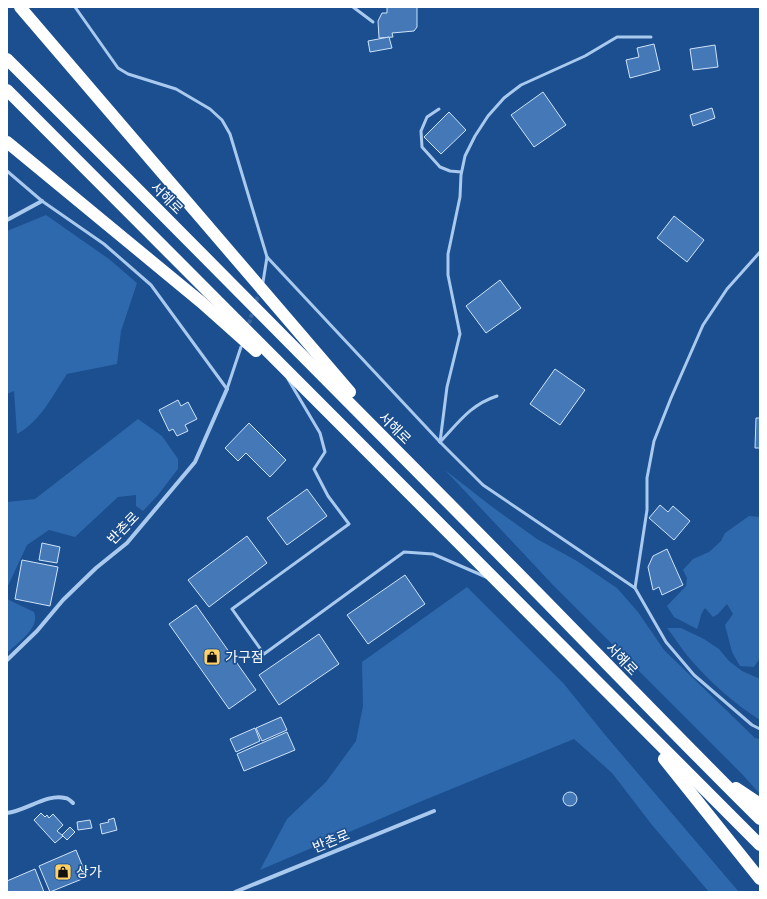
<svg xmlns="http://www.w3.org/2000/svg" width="767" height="899" font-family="Barlow,'Noto Sans KR',sans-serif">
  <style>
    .green { fill: #2e69ad }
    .building { fill: #4478b7; stroke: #cfe3fa }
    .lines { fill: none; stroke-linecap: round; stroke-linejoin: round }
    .street-tunnel { stroke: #3d69a0; stroke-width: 4; stroke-dasharray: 4 2; stroke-linecap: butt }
    .lane { stroke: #a9c9ee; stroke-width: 3 }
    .street { stroke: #a9c9ee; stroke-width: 4 }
    .highway { stroke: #fff; stroke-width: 12 }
    .labels { text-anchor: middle; stroke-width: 3.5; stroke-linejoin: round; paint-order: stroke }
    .street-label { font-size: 14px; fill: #fff; stroke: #1b4f8f }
    .poi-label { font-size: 14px; fill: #fff; stroke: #1b4f8f; text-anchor: start }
  </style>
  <rect width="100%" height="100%" fill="#1b4f8f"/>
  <g class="green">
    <path d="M 46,215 L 109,259 L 137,283 L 121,331 L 117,364 L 67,374 C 53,395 40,422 17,434 L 14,391 L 7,394 L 7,231 Z"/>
    <path d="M 138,419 L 162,436 L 178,459 L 178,469 L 158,495 L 143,511 L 136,506 L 136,495 L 118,497 L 75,537 L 49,530 L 27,545 L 7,588 L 7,502 L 35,499 Z"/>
    <path d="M 445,470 L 491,506 L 537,539 L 577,561 L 617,588 L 638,612 L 664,650 L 755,738 L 760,739 L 760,794 L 742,774 L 552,584 Z"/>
    <path d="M 749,516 L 760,517 L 760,658 L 754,667 L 740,666 L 732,652 L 725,625 L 733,614 L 727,604 L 718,614 L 713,617 L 705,608 C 699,616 701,620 697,629 L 674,617 L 667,606 L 686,586 L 687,578 L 683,570 L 693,559 L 709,552 L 721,541 L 725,533 Z"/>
    <path d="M 467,587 L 564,684 L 606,736 L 739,892 L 709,892 L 652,825 L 612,773 L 574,739 L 422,801 L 260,870 L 287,819 L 326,782 L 356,741 L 363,706 L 362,662 Z"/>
    <path d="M 7,599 L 34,612 C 41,628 17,643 7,653 Z"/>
    <path d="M 667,628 L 681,628 L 704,639 L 719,649 L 729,661 L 742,671 L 760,679 L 760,720 C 736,705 710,682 691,660 C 682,650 675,638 667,628 Z"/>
  </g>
  <g class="building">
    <path d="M 387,7 L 417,7 L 417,27 L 414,31 L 392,33 L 393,37 L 379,38 L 378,21 L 382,13 L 387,13 Z"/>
    <path d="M 389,37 L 392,48 L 370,52 L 368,41 Z"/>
    <path d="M 654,44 L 660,70 L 630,78 L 626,60 L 639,57 L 637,48 Z"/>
    <path d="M 715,45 L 718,67 L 693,70 L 690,49 Z"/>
    <path d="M 543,92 L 566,125 L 534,147 L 511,115 Z"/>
    <path d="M 712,108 L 715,118 L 693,126 L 690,115 Z"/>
    <path d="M 449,112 L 466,130 L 441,154 L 424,137 Z"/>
    <path d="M 674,216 L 704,240 L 687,262 L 657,238 Z"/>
    <path d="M 500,280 L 521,308 L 486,333 L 466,306 Z"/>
    <path d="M 555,369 L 585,390 L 560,425 L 530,404 Z"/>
    <path d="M 178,400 L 181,406 L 188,402 L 197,419 L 185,425 L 188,431 L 177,436 L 173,429 L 169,431 L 159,410 Z"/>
    <path d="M 756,418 L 760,418 L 760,448 L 755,448 Z"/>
    <path d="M 249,423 L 286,460 L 270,477 L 246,453 L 238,461 L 225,448 Z"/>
    <path d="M 307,489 L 327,516 L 287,545 L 267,518 Z"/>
    <path d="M 660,505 L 668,512 L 673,506 L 690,521 L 674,540 L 649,518 Z"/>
    <path d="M 247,536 L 267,563 L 209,607 L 188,580 Z"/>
    <path d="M 42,543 L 60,547 L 57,563 L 39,560 Z"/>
    <path d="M 667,549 L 683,585 L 662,595 L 659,587 L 653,590 L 648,567 L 653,556 Z"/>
    <path d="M 22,560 L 58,567 L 50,606 L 15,599 Z"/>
    <path d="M 405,575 L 425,604 L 368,644 L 347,615 Z"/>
    <path d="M 196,605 L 256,690 L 229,709 L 169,624 Z"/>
    <path d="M 319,634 L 339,664 L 279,705 L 259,675 Z"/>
    <path d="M 281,717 L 287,730 L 262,741 L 256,728 Z"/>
    <path d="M 255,728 L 260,741 L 236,752 L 230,739 Z"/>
    <path d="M 287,732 L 295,750 L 244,771 L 237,754 Z"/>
    <circle cx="570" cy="799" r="7"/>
    <path d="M 41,813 L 45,817 L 47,815 L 49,818 L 53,814 L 63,825 L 57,831 L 63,836 L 55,843 L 34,820 Z"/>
    <path d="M 114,818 L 117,830 L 102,834 L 100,824 L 109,822 L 108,820 Z"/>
    <path d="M 90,820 L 92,828 L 78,830 L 77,822 Z"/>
    <path d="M 70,827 L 75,832 L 67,840 L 62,835 Z"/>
    <path d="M 76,850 L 87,877 L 50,892 L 39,866 Z"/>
    <path d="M 35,869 L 44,892 L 7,892 L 7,881 Z"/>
  </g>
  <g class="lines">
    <path class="street-tunnel" d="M 247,329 L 260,290"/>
    <g class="lane">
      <path d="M 75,7 L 118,68 L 128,74 L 176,89 L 210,109 L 222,120 L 230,134 L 267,257"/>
      <path d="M 353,7 L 373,22"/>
      <path d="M 439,109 L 427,117 L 421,131 L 422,147 L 440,167 L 450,171 L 461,172"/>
      <path d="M 7,171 L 42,201 L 104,244 L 151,285 L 227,389"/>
      <path d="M 263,282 L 267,257 L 440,442 L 483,485 L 635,588 L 666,642 L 694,675 L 752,725 L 760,729"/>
      <path d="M 288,379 L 320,433 L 325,452 L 314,469 L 328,496 L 349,524 L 232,609 L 264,654 L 404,552 L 433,554 L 486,577"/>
      <path d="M 227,389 L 241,347"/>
      <path d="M 440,442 L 447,387 L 460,334 L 448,275 L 448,254 L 460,197 L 461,175 L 465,156 L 475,136 L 488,116 L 504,98 L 521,85 L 585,56 L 617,37 L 651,37"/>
      <path d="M 440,442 C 459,422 470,405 497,396"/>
      <path d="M 635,588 L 647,510 L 647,478 L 654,441 L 671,398 L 703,325 L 727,289 L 760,252"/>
    </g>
    <g class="street">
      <path d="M 7,220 L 42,201"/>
      <path d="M 7,660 L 37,631 L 63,600 L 96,568 L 127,543 L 195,462 L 227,389"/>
      <path d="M 7,813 C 25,811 48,793 65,798 C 68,798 71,801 73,803"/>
      <path d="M 235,892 L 434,811"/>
    </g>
    <g class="highway">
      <path d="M 20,7 L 350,392"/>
      <path d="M 7,59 C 176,227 344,396 511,566 C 594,650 676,736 760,819"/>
      <path d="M 7,90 L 760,845"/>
      <path d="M 7,142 L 201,302 L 256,351"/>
      <path d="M 664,759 L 760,879"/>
      <path d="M 736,788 L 760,804"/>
    </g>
  </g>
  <defs>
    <g id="shop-square" transform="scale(0.9)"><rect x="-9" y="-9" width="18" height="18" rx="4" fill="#ffd166" stroke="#1b4f8f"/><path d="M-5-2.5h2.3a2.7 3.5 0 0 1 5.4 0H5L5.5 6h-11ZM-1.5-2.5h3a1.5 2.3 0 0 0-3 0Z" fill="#111"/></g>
  </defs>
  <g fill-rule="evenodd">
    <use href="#shop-square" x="212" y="657"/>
    <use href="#shop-square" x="63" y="872"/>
  </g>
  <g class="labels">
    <g class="street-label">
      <text transform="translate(167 198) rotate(45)" y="5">서해로</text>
      <text transform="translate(395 428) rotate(45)" y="5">서해로</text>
      <text transform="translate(123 528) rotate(-46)" y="5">반촌로</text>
      <text transform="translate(622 659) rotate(46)" y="5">서해로</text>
      <text transform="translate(331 841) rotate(-22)" y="5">반촌로</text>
    </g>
    <g class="poi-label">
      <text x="225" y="662">가구점</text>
      <text x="76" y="877">상가</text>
    </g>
  </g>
  <rect width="767" height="899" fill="none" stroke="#ffffff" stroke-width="16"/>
</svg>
